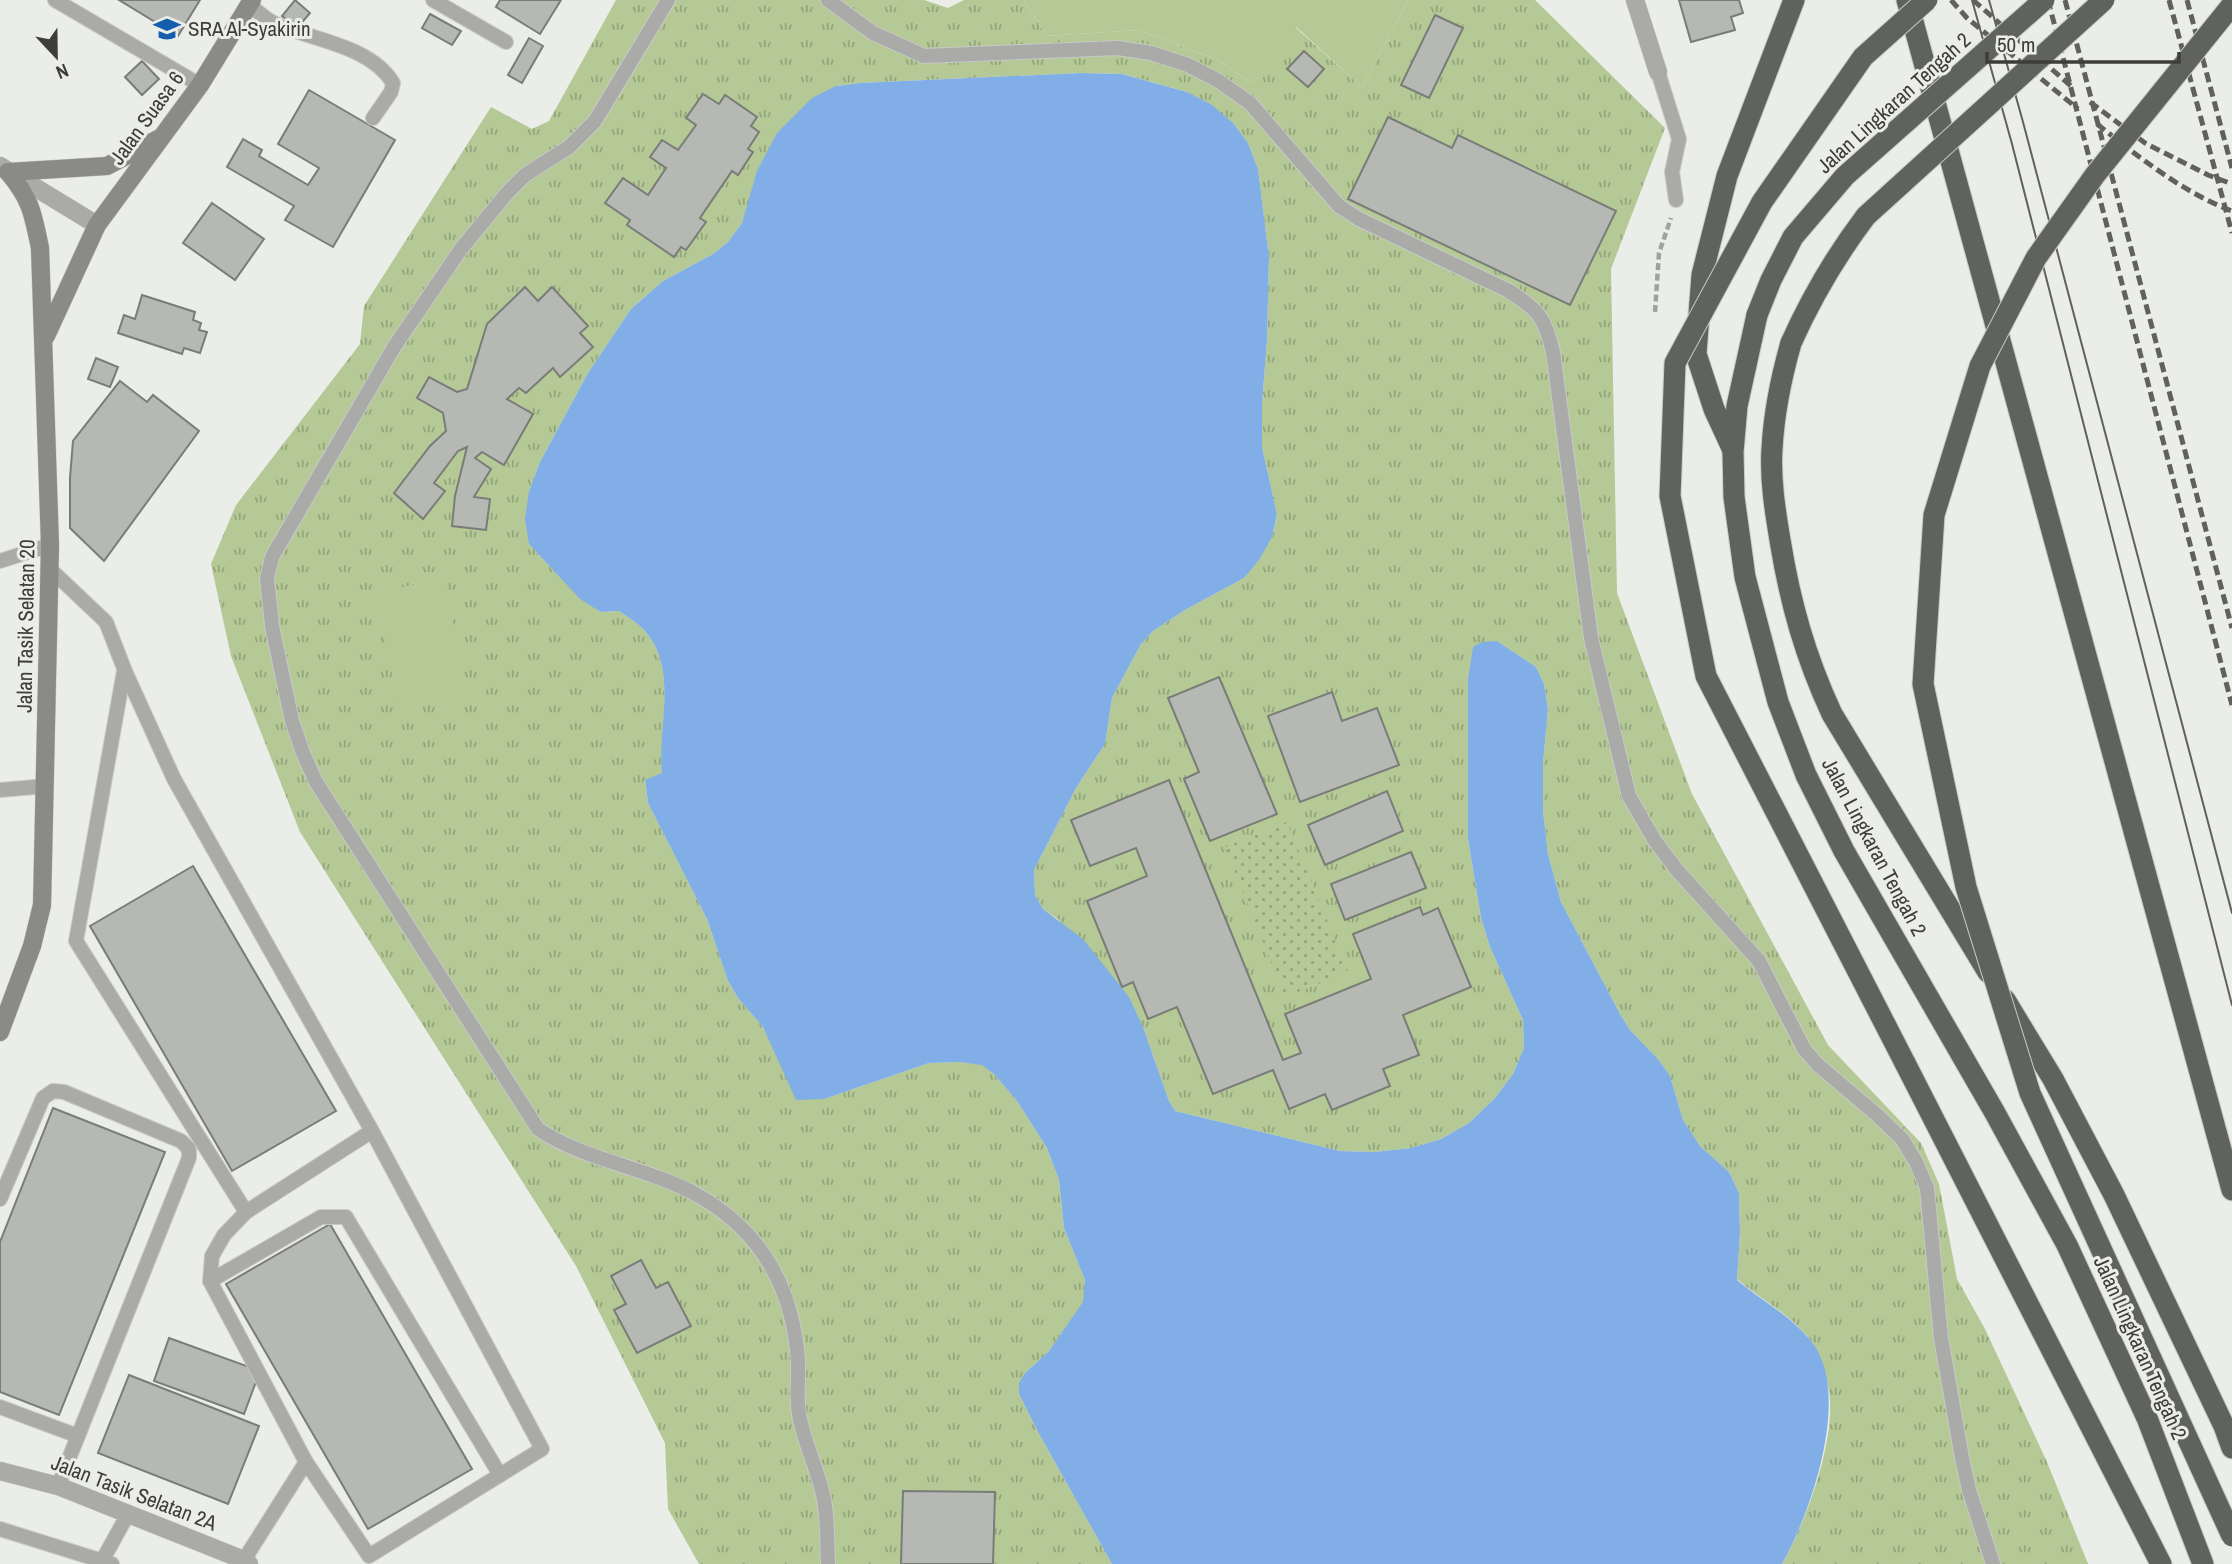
<svg xmlns="http://www.w3.org/2000/svg" width="2232" height="1564" font-family="'Archivo Narrow',sans-serif">
  <style>
    .grass { fill: url(#grass-tufts) }
    .garden { fill: url(#garden-dots) }
    .pitch { fill: #b4c995 }
    .water { fill: #81aee6 }
    .building { fill: #b6b8b4; stroke: #7a7c78; stroke-width: 2 }
    .lines { fill: none; stroke-linecap: round; stroke-linejoin: round }
    .lane-casing { stroke: #c8cac6; stroke-width: 16 }
    .street-casing { stroke: #c8cac6; stroke-width: 19 }
    .secondary-casing { stroke: #c8cac6; stroke-width: 19 }
    .highway-casing { stroke: #c8cac6; stroke-width: 23 }
    .path { stroke: #a0a29e; stroke-width: 4.5; stroke-dasharray: 7 3.5; stroke-linecap: butt }
    .lane { stroke: #aaaba9; stroke-width: 14 }
    .street { stroke: #aaaba9; stroke-width: 18 }
    .secondary { stroke: #8a8b89; stroke-width: 18 }
    .highway { stroke: #60625e; stroke-width: 21 }
    .tram { stroke: #60615f; stroke-width: 2 }
    .rail { stroke: #60615f; stroke-width: 5; stroke-dasharray: 10 5; stroke-linecap: butt }
    .highway-bridge-casing { stroke: #c8cac6; stroke-width: 23; stroke-linecap: butt }
    .highway-bridge { stroke: #60625e; stroke-width: 21 }
    .labels { text-anchor: middle; stroke-width: 6; stroke-linejoin: round; paint-order: stroke }
    .poi-label { font-size: 21px; fill: #3d3d3c; stroke: #ebede8; text-anchor: start }
    .street-label { font-size: 21px; fill: #3d3d3c; stroke: #ebede8 }
  </style>
  <defs>
    <pattern id="grass-tufts" width="24" height="20" patternUnits="userSpaceOnUse" patternTransform="scale(1.75)"><rect width="24" height="20" fill="#b4c995"/><path d="M3 7l-1-3M5 7V3M7 7l1-3M15 17l-1-3M17 17v-4M19 17l1-3" fill="none" stroke="#94a47b"/></pattern>
    <pattern id="garden-dots" width="8" height="8" patternUnits="userSpaceOnUse" patternTransform="scale(1.75)"><rect width="8" height="8" fill="#b4c995"/><path d="M2 2h.1M6 6h.1" fill="none" stroke="#94a47b" stroke-width="1.8" stroke-linecap="round"/></pattern>
  </defs>
  <rect width="100%" height="100%" fill="#ebede8"/>
  <path class="grass" d="M 616,0 L 924,0 L 948,8 L 964,0 L 1024,0 L 1047,36 L 1138,30 L 1218,60 L 1250,82 L 1295,27 L 1362,87 L 1408,0 L 1535,0 L 1665,128 L 1611,269 L 1617,593 L 1692,794 L 1828,1045 L 1921,1143 L 1939,1184 L 1957,1279 L 1985,1329 L 2047,1462 L 2088,1564 L 1782,1564 C 1806,1523 1839,1433 1828,1386 C 1826,1377 1822,1369 1819,1360 C 1816,1354 1815,1346 1811,1341 C 1792,1315 1761,1300 1737,1279 L 1740,1233 L 1739,1193 L 1729,1172 L 1700,1146 L 1683,1120 L 1670,1076 L 1658,1059 L 1630,1030 L 1620,1014 L 1561,902 L 1548,854 L 1543,811 L 1543,763 L 1548,709 L 1544,684 L 1536,667 L 1497,641 L 1468,679 L 1468,839 L 1481,918 L 1490,947 L 1523,1020 L 1524,1048 L 1513,1074 L 1494,1099 L 1469,1123 L 1441,1139 L 1411,1148 L 1374,1152 L 1340,1151 L 1175,1111 L 1169,1101 L 1143,1027 L 1059,920 L 1043,909 L 1035,895 L 1034,870 L 1076,788 L 1105,744 L 1112,698 L 1141,644 L 1153,631 L 1185,610 L 1244,578 L 1272,537 L 1277,516 L 1262,447 L 1262,404 L 1267,340 L 1269,257 L 1258,169 L 1248,143 L 1234,124 L 1187,92 L 1123,74 L 1081,73 L 860,83 L 836,86 L 750,199 L 742,223 L 728,242 L 713,254 L 663,281 L 631,309 L 588,373 L 540,462 L 529,491 L 529,544 L 580,598 L 601,612 L 619,611 C 627,617 638,623 645,631 C 679,670 657,727 663,773 L 645,781 L 648,803 L 707,919 L 728,981 L 738,998 L 763,1027 L 773,1047 L 824,1099 L 929,1063 L 959,1062 L 982,1064 L 994,1074 L 1017,1101 L 1047,1148 L 1059,1180 L 1064,1228 L 1085,1280 L 1084,1302 L 1049,1351 L 1025,1373 L 1019,1394 L 1038,1432 L 1112,1564 L 699,1564 L 668,1509 L 665,1443 L 576,1266 L 300,832 L 231,656 L 211,564 L 236,505 L 360,344 L 364,306 L 491,107 L 532,129 L 549,121 Z"/>
  <path class="garden" d="M 1287,822 L 1348,972 L 1285,997 L 1225,847 Z"/>
  <g class="pitch">
    <path d="M 1024,0 L 1408,0 L 1362,87 L 1296,27 L 1250,82 L 1218,60 L 1138,30 L 1047,36 Z"/>
    <path d="M 445,579 L 467,698 L 399,711 L 377,592 Z"/>
  </g>
  <path class="water" d="M 1081,73 L 1122,74 L 1187,92 L 1212,105 L 1234,124 L 1248,143 L 1258,169 L 1269,257 L 1267,340 L 1262,404 L 1262,447 L 1277,515 L 1272,537 L 1259,560 L 1244,578 L 1185,610 L 1153,631 L 1141,644 L 1112,698 L 1105,744 L 1076,788 L 1034,870 L 1035,895 L 1043,909 L 1083,939 L 1129,997 L 1143,1027 L 1169,1101 L 1175,1111 L 1340,1151 L 1374,1152 L 1411,1148 L 1441,1139 L 1469,1123 L 1494,1099 L 1513,1074 L 1524,1048 L 1523,1020 L 1490,947 L 1481,918 L 1468,839 L 1468,679 L 1473,647 L 1482,642 L 1497,641 L 1536,667 L 1544,684 L 1548,709 L 1543,763 L 1543,811 L 1548,854 L 1561,902 L 1620,1014 L 1630,1030 L 1658,1059 L 1670,1076 L 1683,1120 L 1700,1146 L 1729,1172 L 1739,1193 L 1740,1233 L 1737,1280 C 1762,1301 1790,1315 1811,1341 C 1853,1392 1811,1513 1782,1564 L 1112,1564 L 1038,1432 L 1019,1394 L 1019,1383 L 1025,1373 L 1049,1351 L 1083,1302 L 1085,1280 L 1064,1228 L 1059,1180 L 1047,1148 L 1017,1101 L 994,1074 L 982,1065 L 959,1062 L 929,1063 L 824,1099 L 796,1100 L 763,1027 L 738,998 L 728,981 L 707,919 L 648,803 L 645,780 L 662,773 C 657,727 679,670 645,631 C 638,623 627,617 619,611 L 601,612 L 580,599 L 529,544 L 525,519 L 529,491 L 540,462 L 588,373 L 631,309 L 663,281 L 713,254 L 728,242 L 742,223 L 757,171 L 777,133 L 812,98 L 836,86 L 860,83 Z"/>
  <g class="building">
    <path d="M 119,0 L 200,0 L 178,36 Z"/>
    <path d="M 295,0 L 310,13 L 297,28 L 282,16 Z"/>
    <path d="M 500,0 L 561,0 L 540,34 L 496,7 Z"/>
    <path d="M 1679,0 L 1739,0 L 1743,13 L 1731,17 L 1735,30 L 1691,42 Z"/>
    <path d="M 430,14 L 461,31 L 452,45 L 422,28 Z"/>
    <path d="M 1435,15 L 1463,28 L 1429,98 L 1401,85 Z"/>
    <path d="M 529,38 L 543,46 L 522,83 L 508,75 Z"/>
    <path d="M 1304,51 L 1324,69 L 1308,87 L 1287,69 Z"/>
    <path d="M 142,61 L 159,79 L 142,95 L 125,77 Z"/>
    <path d="M 309,90 L 395,140 L 333,247 L 285,220 L 294,206 L 227,167 L 243,139 L 262,150 L 259,156 L 308,185 L 319,168 L 278,144 Z"/>
    <path d="M 703,94 L 719,104 L 725,95 L 757,117 L 751,126 L 759,132 L 748,149 L 753,152 L 738,175 L 732,171 L 700,218 L 706,222 L 686,250 L 681,247 L 674,257 L 627,225 L 630,220 L 605,203 L 623,178 L 648,195 L 666,168 L 650,157 L 662,140 L 678,150 L 696,125 L 686,118 Z"/>
    <path d="M 1388,117 L 1452,148 L 1458,135 L 1616,211 L 1570,305 L 1348,199 Z"/>
    <path d="M 212,203 L 264,239 L 235,280 L 183,243 Z"/>
    <path d="M 525,287 L 538,301 L 552,287 L 588,326 L 580,333 L 593,347 L 560,377 L 553,368 L 526,393 L 519,388 L 507,399 L 533,414 L 504,465 L 482,452 L 475,458 L 491,469 L 474,497 L 490,499 L 486,530 L 452,526 L 455,496 L 467,447 L 458,451 L 434,483 L 445,491 L 423,519 L 394,493 L 430,446 L 446,431 L 443,413 L 417,398 L 429,377 L 457,392 L 467,389 L 487,324 Z"/>
    <path d="M 142,295 L 195,312 L 193,320 L 201,323 L 199,330 L 207,332 L 200,353 L 184,348 L 182,354 L 118,333 L 124,315 L 135,319 Z"/>
    <path d="M 96,358 L 118,367 L 110,387 L 88,379 Z"/>
    <path d="M 120,381 L 147,402 L 153,395 L 199,431 L 104,561 L 70,528 L 70,478 L 73,441 Z"/>
    <path d="M 1219,677 L 1277,814 L 1210,841 L 1184,779 L 1199,772 L 1168,698 Z"/>
    <path d="M 1332,692 L 1342,721 L 1377,708 L 1399,765 L 1300,802 L 1268,716 Z"/>
    <path d="M 1169,780 L 1283,1060 L 1301,1053 L 1285,1014 L 1371,979 L 1353,934 L 1420,907 L 1423,915 L 1438,908 L 1471,987 L 1403,1015 L 1419,1055 L 1383,1069 L 1390,1086 L 1332,1110 L 1325,1094 L 1289,1109 L 1273,1070 L 1213,1094 L 1177,1007 L 1148,1019 L 1133,982 L 1122,987 L 1087,901 L 1147,876 L 1136,848 L 1090,866 L 1071,820 Z"/>
    <path d="M 1387,791 L 1403,831 L 1325,865 L 1308,825 Z"/>
    <path d="M 1411,852 L 1426,888 L 1345,920 L 1331,884 Z"/>
    <path d="M 193,866 L 336,1111 L 232,1171 L 90,926 Z"/>
    <path d="M 53,1108 L 165,1152 L 59,1415 L 0,1392 L 0,1242 Z"/>
    <path d="M 330,1224 L 472,1469 L 368,1529 L 226,1284 Z"/>
    <path d="M 641,1260 L 656,1288 L 668,1282 L 691,1326 L 637,1353 L 614,1310 L 626,1304 L 611,1276 Z"/>
    <path d="M 169,1338 L 260,1371 L 244,1414 L 154,1381 Z"/>
    <path d="M 129,1375 L 259,1426 L 228,1504 L 98,1453 Z"/>
    <path d="M 903,1491 L 995,1492 L 993,1564 L 901,1564 Z"/>
  </g>
  <g class="lines">
    <g class="lane-casing">
      <g id="lane">
        <path d="M 55,0 L 200,85"/>
        <path d="M 433,0 L 506,42"/>
        <path d="M 668,0 L 595,121 L 569,147 L 525,175 L 507,193 L 461,249 L 394,347 L 272,557 L 267,578 L 272,626 L 292,721 L 303,753 L 316,782 L 538,1129 C 587,1162 648,1167 699,1196 C 762,1232 793,1289 798,1361 C 799,1379 796,1397 799,1414 C 804,1444 819,1471 824,1500 C 828,1521 827,1543 828,1564"/>
        <path d="M 828,0 L 873,33 L 924,56 L 1118,48 L 1151,53 L 1188,65 L 1217,80 L 1250,103 L 1339,206 L 1359,219 L 1509,291 C 1540,311 1544,317 1553,352 L 1591,638 L 1629,796 L 1655,841 L 1677,870 L 1759,961 L 1804,1049 L 1818,1065 L 1876,1114 L 1902,1139 L 1916,1162 L 1927,1188 L 1941,1338 L 1962,1458 L 1969,1490 L 1993,1564"/>
        <path d="M 249,5 C 258,11 266,20 276,24 C 313,40 371,46 393,83 L 391,92 L 373,118"/>
        <path d="M 1658,72 L 1679,139 L 1672,172 L 1676,200"/>
        <path d="M 0,561 L 50,545"/>
        <path d="M 50,569 L 106,622 L 125,671 L 174,779 L 372,1131 L 542,1449 L 369,1556 L 306,1462 L 210,1281 L 212,1256 L 224,1235 L 246,1212 L 372,1131"/>
        <path d="M 124,671 L 76,941 L 246,1212"/>
        <path d="M 0,790 L 46,786"/>
        <path d="M 0,1199 L 43,1098 L 53,1091 L 64,1092 L 181,1141 L 189,1149 L 189,1158 L 58,1486"/>
        <path d="M 210,1281 L 321,1217 L 346,1217 L 500,1475"/>
        <path d="M 0,1407 L 78,1436"/>
        <path d="M 0,1529 L 112,1564"/>
        <path d="M 244,1560 L 306,1462"/>
        <path d="M 102,1561 L 128,1514"/>
      </g>
    </g>
    <g class="street-casing">
      <g id="street">
        <path d="M 1635,0 L 1658,72"/>
        <path d="M 0,166 L 97,225"/>
        <path d="M 0,1471 L 58,1486 L 244,1560 L 249,1564"/>
      </g>
    </g>
    <g class="secondary-casing">
      <g id="secondary">
        <path d="M 8,172 L 107,166 L 158,139"/>
        <path d="M 46,336 L 97,225 L 200,85 L 252,0"/>
        <path d="M 0,1032 L 32,946 L 42,905 L 50,545 L 40,248 C 33,214 31,199 8,172"/>
      </g>
    </g>
    <g class="highway-casing">
      <g id="highway">
        <path d="M 1907,0 L 2232,1190"/>
        <path d="M 1757,315 L 1737,406 L 1733,452 L 1734,497 L 1745,577 L 1778,702 L 1806,775 L 1844,851 L 1995,1113 L 2067,1245 L 2147,1418 L 2203,1564"/>
        <path d="M 1791,343 C 1781,378 1774,412 1772,449 C 1770,479 1775,510 1780,540 C 1790,602 1805,656 1832,714 L 1988,972"/>
        <path d="M 1732,448 L 1714,409 L 1696,354 L 1702,275 L 1727,176 L 1794,0"/>
        <path d="M 2005,1000 L 2053,1079 L 2114,1195 L 2224,1426 L 2232,1448"/>
        <path d="M 1905,1063 L 2161,1564"/>
      </g>
    </g>
    <path class="path" d="M 1655,312 L 1659,253 L 1671,218"/>
    <use href="#lane" class="lane"/>
    <use href="#street" class="street"/>
    <use href="#secondary" class="secondary"/>
    <use href="#highway" class="highway"/>
    <g class="tram">
      <path d="M 1972,0 L 2012,144 L 2232,1005"/>
      <path d="M 1989,0 L 2023,122 L 2232,913"/>
    </g>
    <g class="rail">
      <path d="M 1951,0 L 1967,18 L 2078,109"/>
      <path d="M 1973,0 L 2071,86"/>
      <path d="M 2048,0 L 2232,705"/>
      <path d="M 2065,0 L 2232,628"/>
      <path d="M 2169,0 L 2232,233"/>
      <path d="M 2187,0 L 2232,168"/>
      <path d="M 2090,102 L 2145,143 L 2208,175 L 2232,184"/>
      <path d="M 2097,124 C 2139,157 2182,192 2232,211"/>
    </g>
    <g class="highway-bridge-casing">
      <g id="highway-bridge">
        <path d="M 2232,5 L 2095,175 L 2036,258 L 1980,366 L 1934,515 L 1923,684 L 1966,887 L 2030,1093 L 2232,1536"/>
        <path d="M 1757,315 L 1771,280 L 1793,237 L 1845,176 L 2044,0"/>
        <path d="M 1791,343 C 1812,296 1835,257 1866,216 L 2104,0"/>
        <path d="M 1905,1063 L 1706,676 L 1670,496 L 1675,363 L 1762,202 L 1863,57 L 1927,0"/>
      </g>
    </g>
    <use href="#highway-bridge" class="highway-bridge"/>
  </g>
  <defs>
    <g id="school-bare" transform="scale(2.1)"><path d="M0-5L7-2L0 1L-7-2ZM-4 1L0 2.5L4 1V4Q0 6-4 4Z" fill="#155eae" stroke="#ebede8" stroke-width="2.5" paint-order="stroke"/></g>
  </defs>
  <g fill-rule="evenodd">
    <use href="#school-bare" x="167" y="29"/>
  </g>
  <g class="labels">
    <g class="poi-label">
      <text x="188" y="36">SRA Al-Syakirin</text>
    </g>
    <g class="street-label">
      <text transform="translate(1894 103) rotate(-42)" y="7">Jalan Lingkaran Tengah 2</text>
      <text transform="translate(147 118) rotate(-54)" y="7">Jalan Suasa 6</text>
      <text transform="translate(26 626) rotate(-89)" y="7">Jalan Tasik Selatan 20</text>
      <text transform="translate(1874 847) rotate(62)" y="7">Jalan Lingkaran Tengah 2</text>
      <text transform="translate(2140 1348) rotate(66)" y="7">Jalan Lingkaran Tengah 2</text>
      <text transform="translate(134 1493) rotate(21)" y="7">Jalan Tasik Selatan 2A</text>
    </g>
  </g>
  <g transform="translate(56 56) rotate(158)" stroke="#ebede8" stroke-width="5" paint-order="stroke">
  <path d="M0-5L12 26L0 18L-12 26Z" fill="#3d3d3c"/>
  <text y="-10" font-size="19" font-weight="bold" text-anchor="middle" fill="#3d3d3c">N</text>
  </g>
  <path d="M1987 52v10h192v-10" fill="none" stroke="#3d3d3c" stroke-width="3.5"/>
  <text x="1997" y="52" font-size="21" fill="#3d3d3c" stroke="#ebede8" stroke-width="5" paint-order="stroke">50 m</text>
</svg>
